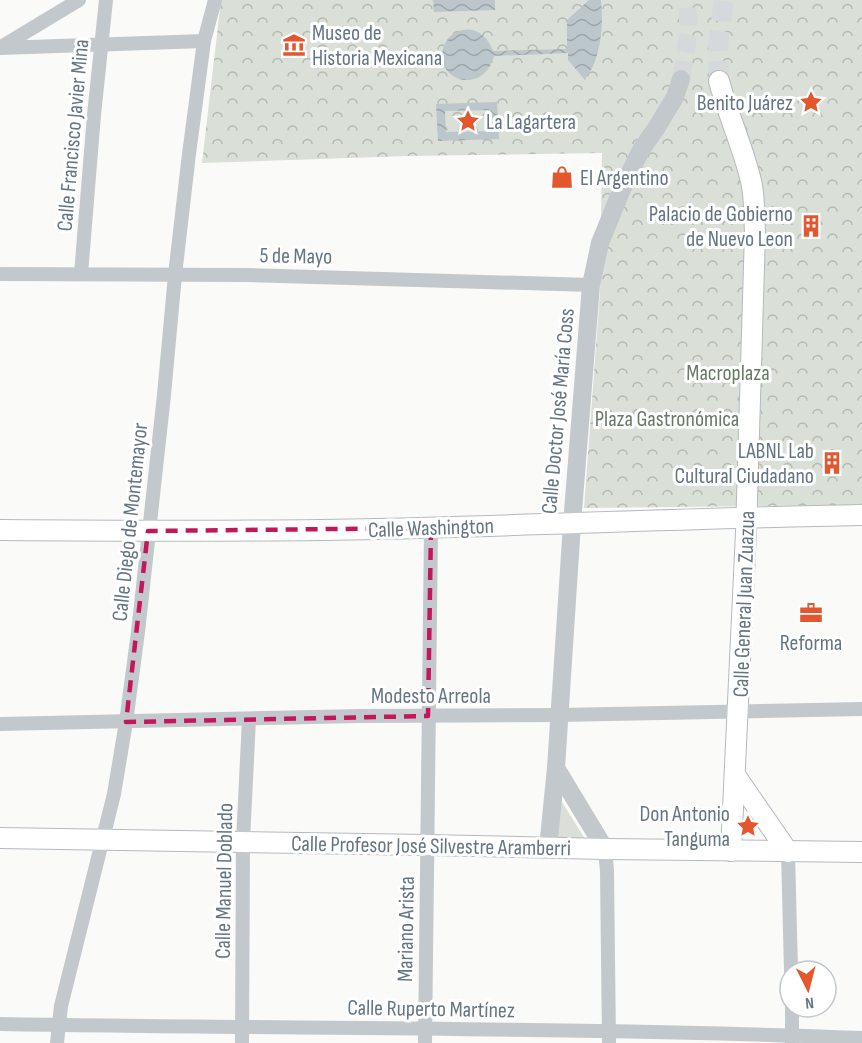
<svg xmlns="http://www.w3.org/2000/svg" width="862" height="1043" font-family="'Sofia Sans Condensed',sans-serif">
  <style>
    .green { fill: #dadfd7 }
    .park { fill: url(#park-crowns) }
    .water { fill: url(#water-waves); fill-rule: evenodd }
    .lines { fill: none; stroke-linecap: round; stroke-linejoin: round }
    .tertiary-tunnel { stroke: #d5d9db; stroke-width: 18; stroke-dasharray: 18 9; stroke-linecap: butt }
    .secondary-tunnel { stroke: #d5d9db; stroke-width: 20; stroke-dasharray: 20 10; stroke-linecap: butt }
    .secondary-casing { stroke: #b3babf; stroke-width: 22 }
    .minor { stroke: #c3c8cc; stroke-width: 14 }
    .tertiary { stroke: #c3c8cc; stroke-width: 18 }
    .secondary { stroke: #fff; stroke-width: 20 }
    .marked { fill: none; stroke: #c2185b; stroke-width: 4.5; stroke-dasharray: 12 8; stroke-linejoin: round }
    .labels { text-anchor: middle; stroke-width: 6; stroke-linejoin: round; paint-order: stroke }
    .poi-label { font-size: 22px; fill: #657683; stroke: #fff; text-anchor: end }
    .street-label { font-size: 22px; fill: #657683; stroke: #fff }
    .park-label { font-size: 22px; fill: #687a64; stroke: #fff }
  </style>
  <defs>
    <pattern id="park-crowns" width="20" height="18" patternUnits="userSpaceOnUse" patternTransform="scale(1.5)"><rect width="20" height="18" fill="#dadfd7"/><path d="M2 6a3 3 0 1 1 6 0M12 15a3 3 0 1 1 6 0" fill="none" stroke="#b4b9b4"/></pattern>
    <pattern id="water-waves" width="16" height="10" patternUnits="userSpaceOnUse" patternTransform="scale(1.5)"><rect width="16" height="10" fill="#bbc7cb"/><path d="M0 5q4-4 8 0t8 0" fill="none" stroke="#9ca6aa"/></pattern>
  </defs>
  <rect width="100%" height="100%" fill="#fafaf8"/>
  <path class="green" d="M 560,799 L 587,842 L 557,840 Z"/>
  <path class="park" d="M 221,0 L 862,0 L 862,505 L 584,508 L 600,292 L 602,153 L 408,156 L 202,163 Z"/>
  <g class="water">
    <path d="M 433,0 L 495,0 L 495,10 L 434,12 Z"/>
    <path d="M 589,0 L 601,0 C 603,19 602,40 596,58 C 594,66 589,73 585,80 L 568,60 L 568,53 L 494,56 C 483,96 435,81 443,49 C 445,41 450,35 457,32 C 474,24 488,36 493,51 L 567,49 L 567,20 Z"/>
    <path d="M 497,102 L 499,139 L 438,141 L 436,104 ZM 490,110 L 490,131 L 446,132 L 445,111 Z"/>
  </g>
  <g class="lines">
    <path class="tertiary-tunnel" d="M 681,79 L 689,31 L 687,0"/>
    <path class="secondary-tunnel" d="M 719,81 L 718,45 L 724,0"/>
    <g class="secondary-casing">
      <g id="secondary">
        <path d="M 719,81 C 728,115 743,147 751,181 C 755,197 754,216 755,233 L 746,532 L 731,851"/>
        <path d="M 0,530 C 126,531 251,532 377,529 C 538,525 700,518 862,515"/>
        <path d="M 735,775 L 788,852"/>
        <path d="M 0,838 L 427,845 L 605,849 L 862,852"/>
      </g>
    </g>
    <g class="minor">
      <path d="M 1,47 L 79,0"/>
      <path d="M 0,48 L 204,41"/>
      <path d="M 0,274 L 246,275 L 591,285"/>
      <path d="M 81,274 L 94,115 L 106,0"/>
      <path d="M 0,724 L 360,716 L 559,715 L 862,709"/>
      <path d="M 605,849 L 607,871 L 609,1043"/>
      <path d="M 788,852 L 791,971"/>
      <path d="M 792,1007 L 792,1043"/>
      <path d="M 0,1024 C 287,1029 575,1027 862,1038"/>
      <path d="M 57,1043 L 61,1006 L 114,794 L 126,722 L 138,632 L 164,395 L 175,275 L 189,154 L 204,41 L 215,0"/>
      <path d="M 242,1043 L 243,841 L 249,719"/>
      <path d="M 425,1043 L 431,528"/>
    </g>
    <g class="tertiary">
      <path d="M 556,768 L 605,849"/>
      <path d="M 548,848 L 556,768 L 572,524 L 591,285 L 600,243 L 622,189 L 641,150 L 657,127 L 675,97 L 681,79"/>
    </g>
    <use href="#secondary" class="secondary"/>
  </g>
  <path class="marked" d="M 431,528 L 428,716 L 126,722 L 148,531 Z"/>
  <defs>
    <g id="museum-bare" transform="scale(1.8)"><path d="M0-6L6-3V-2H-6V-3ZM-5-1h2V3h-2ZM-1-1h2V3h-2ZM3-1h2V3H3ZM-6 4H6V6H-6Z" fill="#e4572e" stroke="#fff" stroke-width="2.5" paint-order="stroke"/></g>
    <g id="sight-bare" transform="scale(1.8)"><path d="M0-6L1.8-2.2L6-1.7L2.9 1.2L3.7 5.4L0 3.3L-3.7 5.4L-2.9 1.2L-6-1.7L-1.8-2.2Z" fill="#e4572e" stroke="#fff" stroke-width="2.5" paint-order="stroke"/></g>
    <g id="shop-bare" transform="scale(1.8)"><path d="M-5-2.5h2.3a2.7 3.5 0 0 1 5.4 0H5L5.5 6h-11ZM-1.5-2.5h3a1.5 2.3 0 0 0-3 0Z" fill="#e4572e" stroke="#fff" stroke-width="2.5" paint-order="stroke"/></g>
    <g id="building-bare" transform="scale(1.8)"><path d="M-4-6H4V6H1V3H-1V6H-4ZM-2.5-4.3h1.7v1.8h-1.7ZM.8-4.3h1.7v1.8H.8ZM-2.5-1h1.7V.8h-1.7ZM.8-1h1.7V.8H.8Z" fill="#e4572e" stroke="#fff" stroke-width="2.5" paint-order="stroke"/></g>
    <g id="office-bare" transform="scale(1.8)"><path d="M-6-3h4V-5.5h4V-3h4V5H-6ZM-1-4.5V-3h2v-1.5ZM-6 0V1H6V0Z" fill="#e4572e" stroke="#fff" stroke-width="2.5" paint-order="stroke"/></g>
  </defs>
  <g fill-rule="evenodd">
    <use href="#museum-bare" x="294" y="45"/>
    <use href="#sight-bare" x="811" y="102"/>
    <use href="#sight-bare" x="468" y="121"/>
    <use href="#shop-bare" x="562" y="177"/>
    <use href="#building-bare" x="811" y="226"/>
    <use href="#building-bare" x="832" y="463"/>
    <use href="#office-bare" x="811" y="613"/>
    <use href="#sight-bare" x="748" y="826"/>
  </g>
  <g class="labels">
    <g class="poi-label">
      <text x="312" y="40" text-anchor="start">Museo de<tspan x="312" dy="25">Historia Mexicana</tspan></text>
      <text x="793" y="110">Benito Juárez</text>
      <text x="486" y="129" text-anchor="start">La Lagartera</text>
      <text x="580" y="185" text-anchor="start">El Argentino</text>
      <text x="793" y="221">Palacio de Gobierno<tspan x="793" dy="25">de Nuevo Leon</tspan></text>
      <text x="814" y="458">LABNL Lab<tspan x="814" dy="25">Cultural Ciudadano</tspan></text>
      <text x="811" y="650" text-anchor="middle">Reforma</text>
      <text x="730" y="821">Don Antonio<tspan x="730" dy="25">Tanguma</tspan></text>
    </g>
    <g class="street-label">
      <text transform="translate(72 135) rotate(-85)" y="8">Calle Francisco Javier Mina</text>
      <text transform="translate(296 255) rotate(1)" y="8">5 de Mayo</text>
      <text transform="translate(557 411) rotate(-85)" y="8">Calle Doctor José María Coss</text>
      <text transform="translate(129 522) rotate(-84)" y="8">Calle Diego de Montemayor</text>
      <text transform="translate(431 527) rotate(-2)" y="8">Calle Washington</text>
      <text transform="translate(743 604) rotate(-88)" y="8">Calle General Juan Zuazua</text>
      <text x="431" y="703">Modesto Arreola</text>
      <text transform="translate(431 845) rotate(1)" y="8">Calle Profesor José Silvestre Aramberri</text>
      <text transform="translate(223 881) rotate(-89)" y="8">Calle Manuel Doblado</text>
      <text transform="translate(405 929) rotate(-89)" y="8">Mariano Arista</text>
      <text transform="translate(431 1008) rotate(1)" y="8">Calle Ruperto Martínez</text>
    </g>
    <g class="park-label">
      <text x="728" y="380">Macroplaza</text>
      <text x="667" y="426">Plaza Gastronómica</text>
    </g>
  </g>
  <g transform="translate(808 989) rotate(174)"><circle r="28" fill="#ffffff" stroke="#c1c8cd" stroke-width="1.5"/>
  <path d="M0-4.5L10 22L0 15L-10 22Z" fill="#e4572e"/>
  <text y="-9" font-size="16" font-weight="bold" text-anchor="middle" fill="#657683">N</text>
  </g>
</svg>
